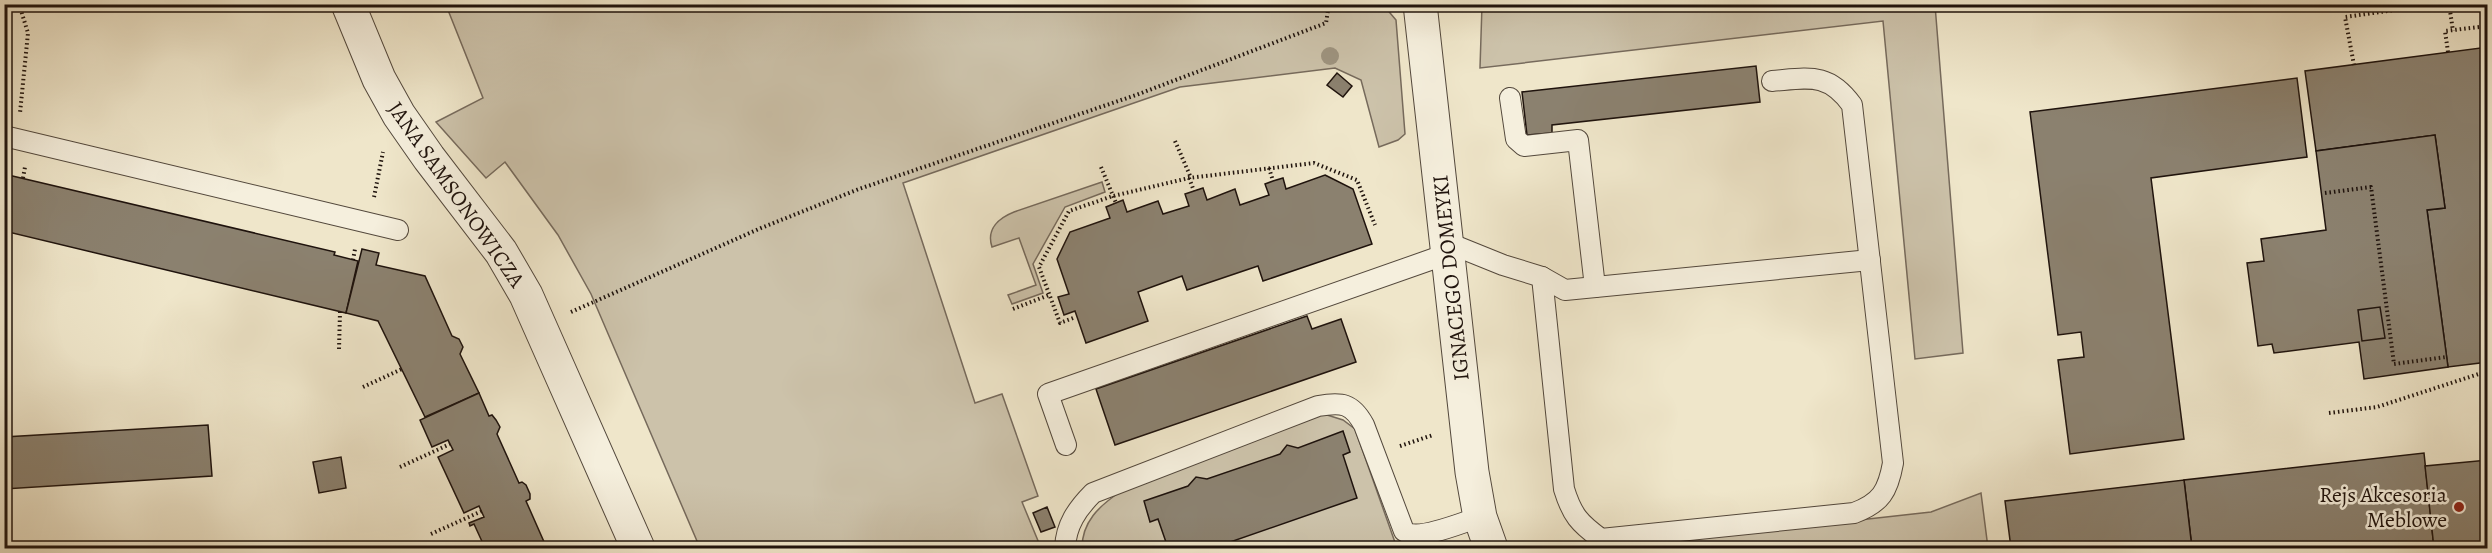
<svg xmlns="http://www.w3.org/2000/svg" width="2492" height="553" font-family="Alegreya,serif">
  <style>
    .green { fill: #ccc2aa; stroke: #766a5c; stroke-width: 1.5 }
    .building { fill: #8b816f; stroke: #1f130d; stroke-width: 1.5 }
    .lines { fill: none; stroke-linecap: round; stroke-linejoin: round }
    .service-casing { stroke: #53483c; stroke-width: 22 }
    .minor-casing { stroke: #53483c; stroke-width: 35 }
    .path { stroke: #1f130d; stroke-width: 4; stroke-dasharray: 1.5 3; stroke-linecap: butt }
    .service { stroke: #f5efdd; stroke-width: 20 }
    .minor { stroke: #f5efdd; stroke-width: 33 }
    .tree { fill: #9e9480 }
    .poi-dot { fill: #8f2418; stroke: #f5efdd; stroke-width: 2 }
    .labels { text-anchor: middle; stroke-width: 5; stroke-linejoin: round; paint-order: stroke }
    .street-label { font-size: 22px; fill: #1f130d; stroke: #f5efdd }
    .poi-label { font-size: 22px; fill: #1f130d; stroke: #f5efdd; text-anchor: end }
  </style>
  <rect width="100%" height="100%" fill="#efe6ca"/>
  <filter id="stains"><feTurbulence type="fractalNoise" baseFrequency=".00333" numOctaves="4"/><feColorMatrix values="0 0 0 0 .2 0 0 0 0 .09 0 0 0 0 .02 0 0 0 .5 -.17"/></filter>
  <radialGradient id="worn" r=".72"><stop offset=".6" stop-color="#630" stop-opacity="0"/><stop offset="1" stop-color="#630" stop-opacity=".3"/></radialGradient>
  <g class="green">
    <path d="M 1301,5 L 1385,7 L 1396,20 L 1405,134 L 1398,140 L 1379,147 L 1361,80 L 1335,68 L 1180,87 L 903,183 L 975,403 L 1002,394 L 1038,496 L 1022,502 L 1041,548 L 700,548 L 591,294 L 558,235 L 505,162 L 486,178 L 436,122 L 483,98 L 446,5 Z"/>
    <path d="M 1482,5 L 1935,5 L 1963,353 L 1915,359 L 1883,21 L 1480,68 Z"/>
    <path d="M 1102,182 L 1105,192 L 1065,207 L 1033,264 L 1043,293 L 1012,304 L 1008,295 L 1036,285 L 1019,238 L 992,247 C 986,229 999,218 1014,212 Z"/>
    <path d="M 1324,414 L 1343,420 L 1355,429 L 1397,548 L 1082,548 C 1082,522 1099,506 1120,492 Z"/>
    <path d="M 1981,493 L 1988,548 L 1605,548 L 1931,512 Z"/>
  </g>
  <g class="building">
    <path d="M 2488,47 L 2488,362 L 2448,367 L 2427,210 L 2445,208 L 2435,135 L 2316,151 L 2305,71 Z"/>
    <path d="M 1756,66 L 1760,102 L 1552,125 L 1552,133 L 1527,135 L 1522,92 Z"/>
    <path d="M 1337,73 L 1352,86 L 1343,97 L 1327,85 Z"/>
    <path d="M 2297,78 L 2307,157 L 2151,178 L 2184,439 L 2070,454 L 2058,360 L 2084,357 L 2081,332 L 2058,335 L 2030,112 Z"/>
    <path d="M 2435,135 L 2445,208 L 2427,210 L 2448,367 L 2364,379 L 2359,342 L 2274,353 L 2272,344 L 2258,346 L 2247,263 L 2264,261 L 2261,239 L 2326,230 L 2316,151 Z"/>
    <path d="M 4,174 L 335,252 L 334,255 L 358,261 L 346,313 L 4,231 Z"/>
    <path d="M 1325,175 L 1353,189 L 1372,244 L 1263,281 L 1258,266 L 1187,290 L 1182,276 L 1138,292 L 1148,321 L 1086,343 L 1075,311 L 1064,315 L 1058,297 L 1069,294 L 1057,259 L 1070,232 L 1110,218 L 1106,207 L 1123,200 L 1127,212 L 1158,201 L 1163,214 L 1189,206 L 1185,194 L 1203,188 L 1207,200 L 1235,189 L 1240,205 L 1269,195 L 1265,184 L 1273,181 L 1283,178 L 1286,189 Z"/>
    <path d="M 362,249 L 379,253 L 376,265 L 425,276 L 452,336 L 459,339 L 463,347 L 460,354 L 479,393 L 425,417 L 378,321 L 346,313 Z"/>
    <path d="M 2380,307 L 2385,338 L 2362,341 L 2358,310 Z"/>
    <path d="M 1307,316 L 1312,329 L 1341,319 L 1356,362 L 1115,445 L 1096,389 Z"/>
    <path d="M 479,393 L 489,416 L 492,415 L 496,420 L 500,427 L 497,434 L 519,483 L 522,482 L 526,485 L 530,494 L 530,499 L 526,501 L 545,544 L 551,542 L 555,548 L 485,548 L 474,524 L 470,526 L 469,523 L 484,517 L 479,506 L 464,513 L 438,457 L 453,450 L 448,440 L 432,447 L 420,420 Z"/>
    <path d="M 208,425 L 212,476 L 4,489 L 4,437 Z"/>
    <path d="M 1343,431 L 1350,452 L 1343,455 L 1357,498 L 1213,548 L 1168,548 L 1158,519 L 1150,522 L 1144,501 L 1188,486 L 1196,477 L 1207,479 L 1280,454 L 1287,445 L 1298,448 Z"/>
    <path d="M 2424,453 L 2434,548 L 2192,548 L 2184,480 Z"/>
    <path d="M 341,457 L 346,488 L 319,493 L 313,462 Z"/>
    <path d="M 2488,460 L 2488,548 L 2434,548 L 2425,466 Z"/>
    <path d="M 2184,480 L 2192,548 L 2011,548 L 2005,501 Z"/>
    <path d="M 1047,507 L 1055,527 L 1041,532 L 1033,513 Z"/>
  </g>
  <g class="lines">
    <g class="service-casing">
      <g id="service">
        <path d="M 1510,98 L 1516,139 L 1524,146 L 1578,140 L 1595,287"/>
        <path d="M 4,136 L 398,230"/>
        <path d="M 1446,242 L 1503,265 L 1542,277 L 1565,290 L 1870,260"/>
        <path d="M 1542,277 L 1564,489 C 1572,515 1579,523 1601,539 L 1854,513 C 1881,503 1888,491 1893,463 L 1852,105 C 1828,72 1809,78 1772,81"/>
        <path d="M 1066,445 L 1048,394 L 1447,254"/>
        <path d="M 1065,548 C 1066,525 1077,509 1093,493 L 1318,406 C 1342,402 1352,403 1364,425 L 1404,531 C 1418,542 1463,522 1480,517"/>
      </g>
    </g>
    <g class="minor-casing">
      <g id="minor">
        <path d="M 348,4 L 379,79 L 399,115 L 429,158 L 501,252 L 526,295 L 638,548"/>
        <path d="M 1420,4 L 1472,472 L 1480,517 L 1491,548"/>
      </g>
    </g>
    <g class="path">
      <path d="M 19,4 L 28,33 L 20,113"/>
      <path d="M 2449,4 L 2453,31"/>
      <path d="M 2448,52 L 2445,31 L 2488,26"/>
      <path d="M 2354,65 L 2345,17 L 2437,4"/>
      <path d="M 1175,141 L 1191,178"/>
      <path d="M 1101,167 L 1116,203"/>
      <path d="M 1269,168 L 1273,181"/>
      <path d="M 23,178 L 25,167"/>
      <path d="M 1189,178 L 1194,191"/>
      <path d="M 2325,193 L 2371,187 L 2394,364 L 2446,357"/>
      <path d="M 374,197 L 383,152"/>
      <path d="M 353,260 L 355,249"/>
      <path d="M 1013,309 L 1049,295"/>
      <path d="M 571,312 L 761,228 L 859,189 L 1136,95 L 1326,23 L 1329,4"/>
      <path d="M 1073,318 L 1060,323 L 1039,267 L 1069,211 L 1113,196 L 1189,178 L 1314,163 L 1357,180 L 1375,225"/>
      <path d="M 339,349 L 340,312"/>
      <path d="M 363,387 L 402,369"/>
      <path d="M 2329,413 L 2377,407 L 2488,371"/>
      <path d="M 1400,446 L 1433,435"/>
      <path d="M 400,467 L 450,444"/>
      <path d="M 431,534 L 482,511"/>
    </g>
    <use href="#service" class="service"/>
    <use href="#minor" class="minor"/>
  </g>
  <circle class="tree" cx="1330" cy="56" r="9"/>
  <circle class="poi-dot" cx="2459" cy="507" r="6"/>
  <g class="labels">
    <g class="street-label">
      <text transform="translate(457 194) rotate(55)" y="8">JANA SAMSONOWICZA</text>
      <text transform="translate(1450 278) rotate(-96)" y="8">IGNACEGO DOMEYKI</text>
    </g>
    <g class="poi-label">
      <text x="2447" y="502">Rejs Akcesoria<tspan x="2447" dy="25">Meblowe</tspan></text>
    </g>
  </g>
  <rect width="2492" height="553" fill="none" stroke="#efe6ca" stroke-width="24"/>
  <rect x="6" y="6" width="2480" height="541" fill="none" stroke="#1f130d" stroke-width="3"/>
  <rect x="12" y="12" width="2468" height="529" fill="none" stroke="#1f130d" stroke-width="1.5"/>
  <rect width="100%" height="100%" filter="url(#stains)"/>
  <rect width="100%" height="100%" fill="url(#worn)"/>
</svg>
